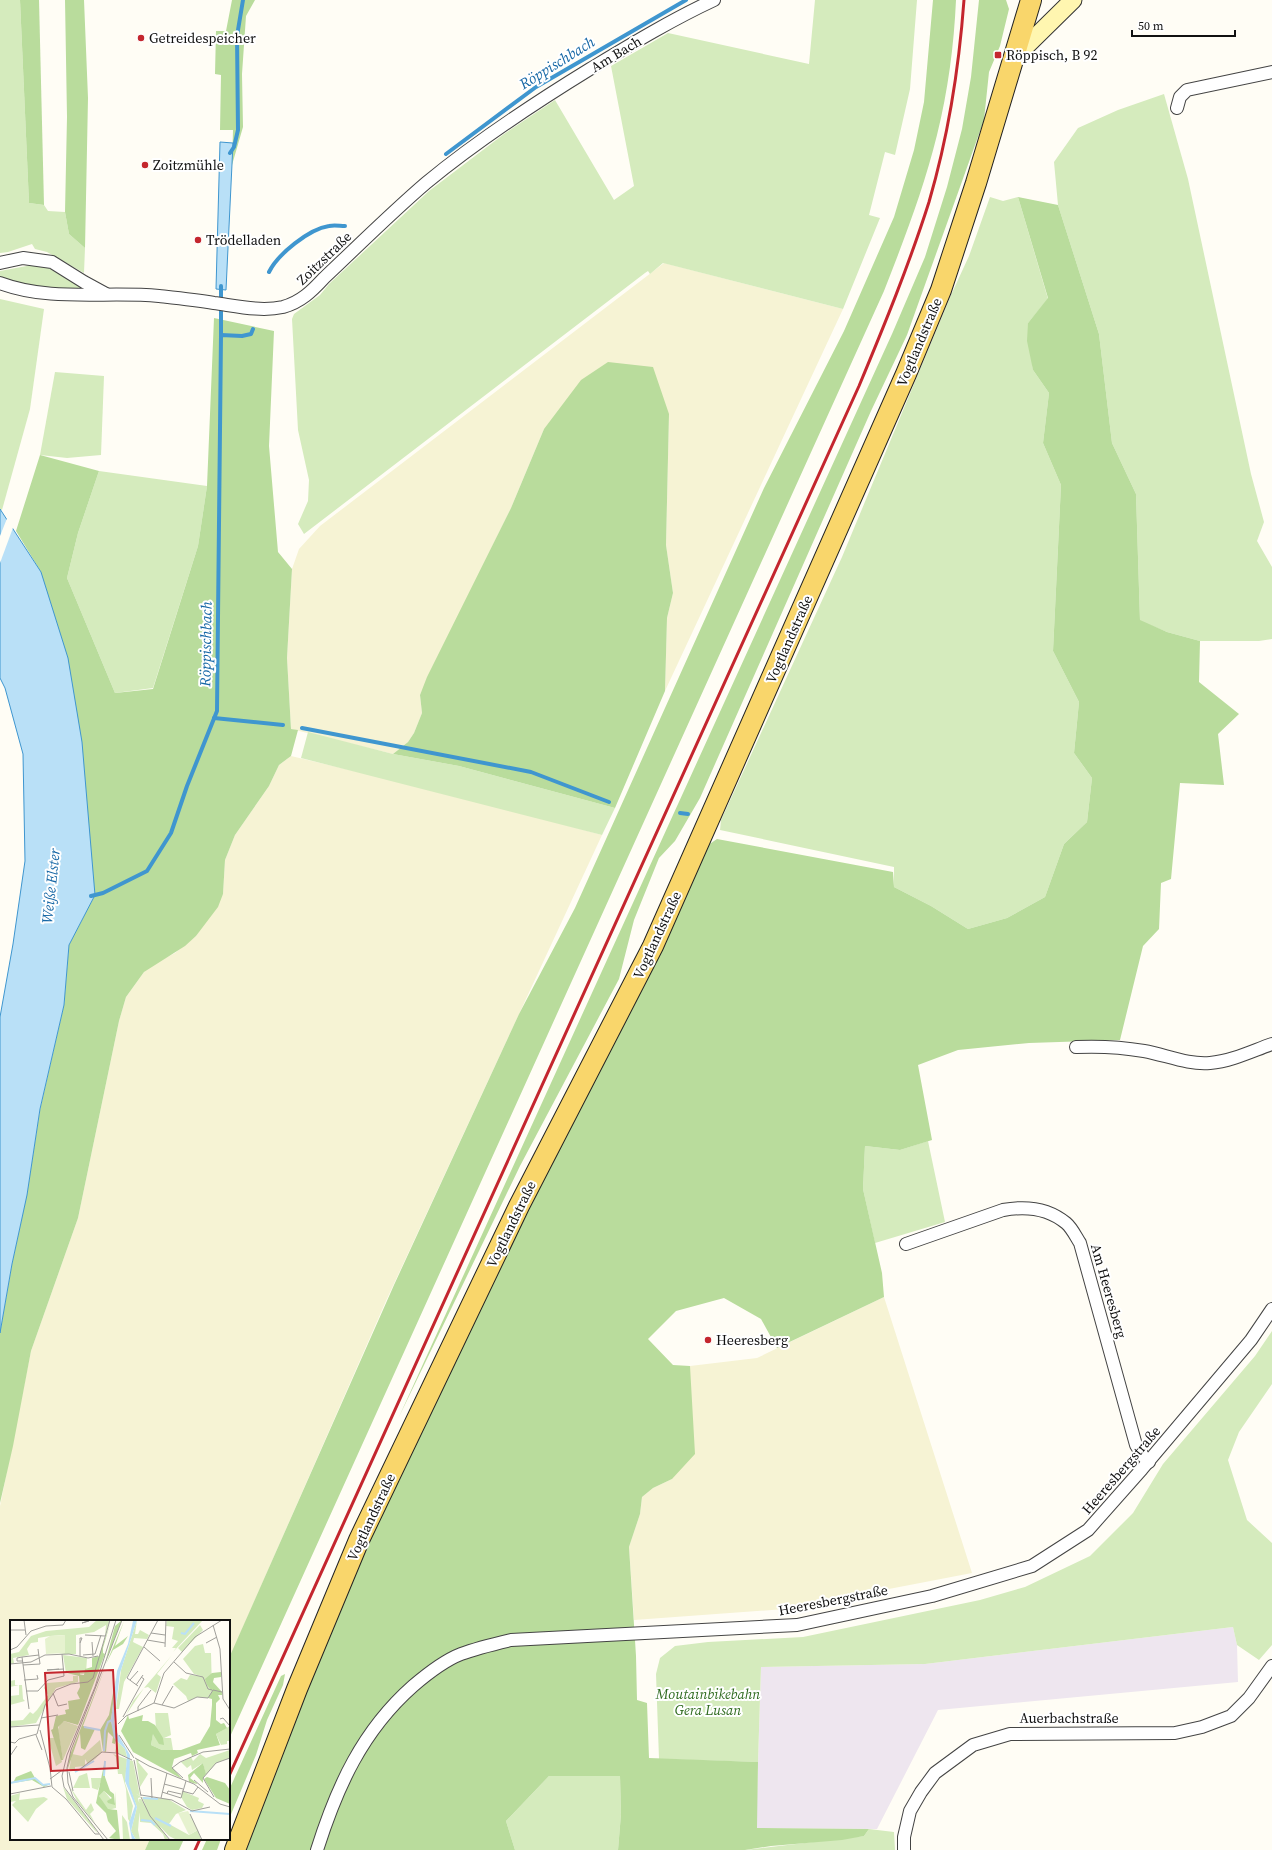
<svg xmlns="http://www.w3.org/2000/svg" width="1272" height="1850" font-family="'Source Serif 4',serif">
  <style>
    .industrial { fill: #eee6ef }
    .farmland { fill: #f6f3d4 }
    .green { fill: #d5ebbd }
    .forest { fill: #b9dc9c }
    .water { fill: #b9e0f7; stroke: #3f96cf }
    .pier { fill: #fffdf5 }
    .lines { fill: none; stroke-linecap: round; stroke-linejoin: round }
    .stream { stroke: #3f96cf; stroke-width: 4 }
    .street-casing { stroke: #444; stroke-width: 14 }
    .secondary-casing { stroke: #333; stroke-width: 19 }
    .primary-casing { stroke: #222; stroke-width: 22 }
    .street { stroke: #fff; stroke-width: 12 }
    .secondary { stroke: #fff6b0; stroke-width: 17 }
    .primary { stroke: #f9d66b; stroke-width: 20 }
    .rail { stroke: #c4262e; stroke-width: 3 }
    .poi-dot { fill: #c4262e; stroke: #fff; stroke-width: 1.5 }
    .labels { text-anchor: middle; stroke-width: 4; stroke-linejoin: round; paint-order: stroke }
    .poi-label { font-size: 14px; fill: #111; stroke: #fff; text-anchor: start }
    .street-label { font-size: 14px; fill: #111; stroke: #fff }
    .park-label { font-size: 14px; font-style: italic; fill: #2f6b1f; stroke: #fff }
    .water-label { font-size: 15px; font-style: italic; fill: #1768a6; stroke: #fff }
    .inset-river { fill: none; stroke: #b9e0f7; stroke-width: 2 }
    .inset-road { fill: none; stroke: #a09f9a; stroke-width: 1 }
    .view { fill: #c4262e; fill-opacity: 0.15; stroke: #c4262e; stroke-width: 2 }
    .inset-edge { fill: none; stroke: #111; stroke-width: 2 }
  </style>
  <rect width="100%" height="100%" fill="#fffdf5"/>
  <path class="industrial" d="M 1233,1627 L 1237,1645 L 1238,1682 L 938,1710 L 877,1829 L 756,1828 L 761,1667 L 925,1664 Z"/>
  <g class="farmland">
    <path d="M 664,263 L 843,309 L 665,691 L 667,618 L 673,593 L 666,545 L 669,414 L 544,429 L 511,508 L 420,695 L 422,713 L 414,733 L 408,742 L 393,754 L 291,729 L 287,658 L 292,569 L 299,549 L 320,526 Z"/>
    <path d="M 291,756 L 459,796 L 602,835 L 386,1301 L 229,1659 L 229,1621 L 11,1621 L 11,1839 L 150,1839 L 145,1850 L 0,1850 L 0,1506 L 31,1351 L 78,1218 L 119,1021 L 126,997 L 144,972 L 155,963 L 175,953 L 196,936 L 223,894 L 225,860 L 235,835 L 269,786 L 279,765 Z"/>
    <path d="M 884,1297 L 972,1573 L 785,1609 L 634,1620 L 629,1547 L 640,1514 L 642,1497 L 653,1488 L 672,1479 L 690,1375 L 690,1366 L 757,1358 Z"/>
  </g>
  <g class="green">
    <path d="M 0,0 L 20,0 L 29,203 L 44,205 L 48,211 L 65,212 L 69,234 L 85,248 L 84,273 L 47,252 L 35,249 L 32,244 L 8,252 L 0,253 Z"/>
    <path d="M 815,0 L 917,0 L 910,89 L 895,155 L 885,152 L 869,215 L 880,218 L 843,309 L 663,263 L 650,274 L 648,271 L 645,273 L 304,534 L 298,524 L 308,501 L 309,480 L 298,430 L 292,319 L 294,314 L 320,295 L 329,284 L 429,191 L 504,134 L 555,100 L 614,200 L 634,186 L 611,66 L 668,33 L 809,64 Z"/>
    <path d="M 1164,94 L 1188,179 L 1251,474 L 1264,522 L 1257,541 L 1272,567 L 1272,639 L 1259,641 L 1200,641 L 1167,632 L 1140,621 L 1136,494 L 1112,443 L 1099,334 L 1058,205 L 1054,162 L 1078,128 L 1118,110 Z"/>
    <path d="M 990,197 L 1003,201 L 1018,197 L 1048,299 L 1028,323 L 1033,370 L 1049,393 L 1043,443 L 1061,485 L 1053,651 L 1079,702 L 1074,753 L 1092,778 L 1087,822 L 1064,844 L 1045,897 L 1007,918 L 968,929 L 931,906 L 894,887 L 894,867 L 720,830 L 721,820 L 842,557 L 951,295 L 969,256 Z"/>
    <path d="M 32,265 L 47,267 L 85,290 L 47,290 L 0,278 L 0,271 Z"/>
    <path d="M 0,299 L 44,309 L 30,409 L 2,510 L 0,509 Z"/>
    <path d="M 55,372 L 104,376 L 101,455 L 67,458 L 40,455 Z"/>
    <path d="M 99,471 L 207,486 L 198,546 L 153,688 L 115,693 L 67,578 L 78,533 Z"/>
    <path d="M 308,732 L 393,754 L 459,766 L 615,808 L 602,835 L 301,758 Z"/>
    <path d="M 928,1141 L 945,1222 L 875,1243 L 863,1189 L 865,1146 L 900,1150 Z"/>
    <path d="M 1272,1331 L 1272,1384 L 1239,1432 L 1228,1460 L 1247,1520 L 1272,1543 L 1272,1645 L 1259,1660 L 1237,1645 L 1233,1627 L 925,1664 L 761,1667 L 758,1762 L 659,1759 L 656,1674 L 660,1658 L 675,1646 L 708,1642 L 803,1637 L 980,1600 L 1025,1587 L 1090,1556 L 1133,1513 L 1163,1464 L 1255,1356 Z"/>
    <path d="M 549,1776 L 620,1776 L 621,1814 L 618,1850 L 515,1850 L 506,1821 Z"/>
    <path d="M 869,1829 L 894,1832 L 895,1850 L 745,1850 L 864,1836 Z"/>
  </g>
  <g class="forest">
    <path d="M 20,0 L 39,0 L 44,205 L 29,203 Z"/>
    <path d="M 65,0 L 84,0 L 88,98 L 85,248 L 69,234 L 65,212 L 67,117 Z"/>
    <path d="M 232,0 L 255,0 L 246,16 L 242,74 L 243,127 L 232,165 L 233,130 L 220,130 L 221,75 L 215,74 L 216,31 L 226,31 Z"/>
    <path d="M 933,0 L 956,0 C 954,45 948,91 937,135 C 924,188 904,240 884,291 L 229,1739 L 229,1658 L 394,1285 L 519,1014 L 575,908 L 764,488 L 844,331 L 894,217 L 914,150 L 924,102 Z"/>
    <path d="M 979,0 L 1006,0 L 1009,9 L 1000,46 L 989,72 L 984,120 L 907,335 L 871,411 L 700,798 L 675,841 L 659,858 L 634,920 L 619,979 L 520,1166 L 398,1419 L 892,334 L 925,257 L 947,187 L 962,129 L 971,77 Z"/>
    <path d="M 1018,197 L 1058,205 L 1099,334 L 1112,443 L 1136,494 L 1140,620 L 1167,632 L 1200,641 L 1199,682 L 1239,714 L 1218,734 L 1224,785 L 1180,783 L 1171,879 L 1161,883 L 1159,929 L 1143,946 L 1120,1040 L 1029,1043 L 958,1050 L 918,1065 L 932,1140 L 900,1150 L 865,1146 L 863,1189 L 882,1273 L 884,1297 L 777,1348 L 761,1319 L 724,1298 L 676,1311 L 648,1339 L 673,1365 L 690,1366 L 695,1454 L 672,1479 L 653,1488 L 642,1497 L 640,1514 L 629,1547 L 636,1656 L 637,1700 L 647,1703 L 649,1758 L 758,1762 L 757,1828 L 869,1829 L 864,1836 L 842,1840 L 771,1846 L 745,1850 L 618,1850 L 621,1814 L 620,1776 L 549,1776 L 506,1821 L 515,1850 L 246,1850 L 315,1669 L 350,1584 L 390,1494 L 528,1206 L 708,845 L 717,839 L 893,872 L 894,887 L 931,906 L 968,929 L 1007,918 L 1045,897 L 1064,844 L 1087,822 L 1092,778 L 1074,753 L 1079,702 L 1053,651 L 1061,485 L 1043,443 L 1049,393 L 1033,370 L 1027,341 L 1028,323 L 1048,298 Z"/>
    <path d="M 214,318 L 274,331 L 269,446 L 278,552 L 292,569 L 287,658 L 291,729 L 298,730 L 291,756 L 279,765 L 269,786 L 235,835 L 225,860 L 223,894 L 218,907 L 196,936 L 185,946 L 144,972 L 126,997 L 119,1021 L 78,1218 L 31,1351 L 13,1446 L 0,1503 L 0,1333 L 12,1264 L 27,1194 L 40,1110 L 64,1005 L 69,945 L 95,895 L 41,572 L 16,531 L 40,455 L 99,471 L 78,533 L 67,578 L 115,693 L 153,689 L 198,546 L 207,486 Z"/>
    <path d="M 608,362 L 653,367 L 669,414 L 666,545 L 673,593 L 667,618 L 665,691 L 615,808 L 459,766 L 393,754 L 408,742 L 414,733 L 422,713 L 420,695 L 427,677 L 511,508 L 544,429 L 581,380 Z"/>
    <path d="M 285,1674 L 283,1685 L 267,1720 L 256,1755 L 229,1819 L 229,1790 L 281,1676 Z"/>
    <path d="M 150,1839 L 184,1839 L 179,1850 L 145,1850 Z"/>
    <path d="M 207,1839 L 221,1839 L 217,1850 L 202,1850 Z"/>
  </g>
  <g class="water">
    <path d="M 220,142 L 233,143 L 226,290 L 216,289 Z"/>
    <path d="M 0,509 L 41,572 L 68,658 L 82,742 L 95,895 L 69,945 L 64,1005 L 40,1109 L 27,1195 L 12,1264 L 0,1333 L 0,1017 L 13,944 L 25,861 L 23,754 L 5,688 L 0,678 Z"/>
  </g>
  <path class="pier" d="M 8,516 L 14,525 L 0,563 L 0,536 Z"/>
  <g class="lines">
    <g class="stream">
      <path d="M 230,153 L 234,147 L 238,130 L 237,36 L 243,0"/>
      <path d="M 446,154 L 536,87 L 686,0"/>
      <path d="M 269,272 C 278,254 309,229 329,226 C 334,225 340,226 345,226"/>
      <path d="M 221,335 L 221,286"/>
      <path d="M 214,718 L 283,725"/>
      <path d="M 302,728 L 531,772 L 609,802"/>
      <path d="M 680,813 L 688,814"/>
      <path d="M 91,896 L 103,893 L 147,871 L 171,833 L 187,786 L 217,711 L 221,335 L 242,336 L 251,334 L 253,329"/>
    </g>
    <g class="street-casing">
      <g id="street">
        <path d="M 1177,108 L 1180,97 L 1187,90 L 1272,72"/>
        <path d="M 0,263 L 23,258 L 52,262 L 84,282 L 106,294"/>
        <path d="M 0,283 C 51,302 106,291 159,296 C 177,298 196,300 214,303 C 236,306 261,312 283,307 C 301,302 312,291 324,278 C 358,246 391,213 426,183 C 477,141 533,104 590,69 C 630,45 671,20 714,0"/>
        <path d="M 1076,1047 C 1099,1046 1121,1047 1144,1051 C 1166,1055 1188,1065 1210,1063 C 1232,1061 1252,1051 1272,1044"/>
        <path d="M 906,1244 L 1003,1210 C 1025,1206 1048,1208 1066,1223 C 1072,1228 1076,1237 1080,1243 L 1136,1445 L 1143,1456 L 1149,1462"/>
        <path d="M 317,1850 C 337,1787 362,1731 413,1686 C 427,1674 443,1661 461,1654 C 477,1648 494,1644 511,1640 L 797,1625 L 932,1596 L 1032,1566 L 1088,1530 L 1142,1469 L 1251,1340 L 1272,1309"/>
        <path d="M 904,1850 L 904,1837 L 910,1811 L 921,1792 L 935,1773 L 973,1745 L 1010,1734 L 1175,1733 L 1202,1727 L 1231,1716 L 1249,1698 L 1272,1666"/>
      </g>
    </g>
    <g class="secondary-casing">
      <path id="secondary" d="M 1013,59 L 1073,0"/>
    </g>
    <g class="primary-casing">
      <path id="primary" d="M 235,1850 L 297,1689 L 359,1540 L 519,1206 L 653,946 L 906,374 L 941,290 L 976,183 L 1031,0"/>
    </g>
    <use href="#street" class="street"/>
    <use href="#secondary" class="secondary"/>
    <use href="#primary" class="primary"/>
    <g class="rail">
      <path d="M 229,1776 L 859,386 C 884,326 909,265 929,202 C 948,137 959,68 964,0"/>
      <path d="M 195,1850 L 200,1839"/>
    </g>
  </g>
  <g class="poi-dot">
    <circle cx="141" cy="38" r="4"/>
    <rect x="994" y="51" width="8" height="8" rx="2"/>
    <circle cx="145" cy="165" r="4"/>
    <circle cx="198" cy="240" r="4"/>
    <circle cx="708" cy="1340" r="4"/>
  </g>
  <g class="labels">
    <g class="poi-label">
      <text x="149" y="43">Getreidespeicher</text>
      <text x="1006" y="60">Röppisch, B 92</text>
      <text x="153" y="170">Zoitzmühle</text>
      <text x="206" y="245">Trödelladen</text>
      <text x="716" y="1345">Heeresberg</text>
    </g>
    <g class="street-label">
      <text transform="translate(616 54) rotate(-31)" y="5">Am Bach</text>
      <text transform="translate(324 258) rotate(-44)" y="5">Zoitzstraße</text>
      <text transform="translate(919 342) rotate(-67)" y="5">Vogtlandstraße</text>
      <text transform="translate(789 639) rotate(-66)" y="5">Vogtlandstraße</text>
      <text transform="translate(657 935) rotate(-65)" y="5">Vogtlandstraße</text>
      <text transform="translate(511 1224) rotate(-64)" y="5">Vogtlandstraße</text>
      <text transform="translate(1109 1291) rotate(74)" y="5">Am Heeresberg</text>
      <text transform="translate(1121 1470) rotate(-49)" y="5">Heeresbergstraße</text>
      <text transform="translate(371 1517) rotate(-65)" y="5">Vogtlandstraße</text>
      <text transform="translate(833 1600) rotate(-11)" y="5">Heeresbergstraße</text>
      <text x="1069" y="1723">Auerbachstraße</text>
    </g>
    <g class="park-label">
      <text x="708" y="1699">Moutainbikebahn<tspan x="708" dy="16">Gera Lusan</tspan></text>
    </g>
    <g class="water-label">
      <text transform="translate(557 63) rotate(-32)" y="5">Röppischbach</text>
      <text transform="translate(206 644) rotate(-89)" y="5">Röppischbach</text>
      <text transform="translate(51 886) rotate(-84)" y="5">Weiße Elster</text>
    </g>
  </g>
  <g transform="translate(10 1620)">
    <rect width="220" height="220" fill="#fffdf5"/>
    <path d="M 87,0 L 100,0 L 95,16 L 96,5 L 84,12 L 66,15 L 66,34 L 49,34 L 55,33 L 55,15 L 40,16 L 28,18 L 28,22 L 21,23 L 17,29 L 19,35 L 3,38 L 4,43 L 0,44 L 0,34 L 9,32 L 21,16 L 36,11 L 79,7 ZM 127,0 L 125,14 L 128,14 L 130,10 L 139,15 L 137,19 L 124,18 L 123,22 L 133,27 L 114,62 L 109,89 L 106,89 L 111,50 ZM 157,0 L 193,0 L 163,32 L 166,28 L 162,28 L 168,21 L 162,19 L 164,7 L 156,6 ZM 190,5 L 193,10 L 172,32 L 168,28 ZM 193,24 L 195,33 L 201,33 L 202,70 L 198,78 L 187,77 L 178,81 L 176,76 L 163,64 L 171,58 L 177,60 L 180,55 L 191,56 L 184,54 L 173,39 L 185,26 ZM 53,35 L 77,38 L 76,53 L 70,55 L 70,51 L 56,53 ZM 162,35 L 147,54 L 151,57 L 146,73 L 138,67 L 134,68 L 116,95 L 123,81 ZM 63,56 L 68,56 L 68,62 L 46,68 L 26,103 L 0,107 L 0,101 L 13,100 L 20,92 L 23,94 L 27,90 L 38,75 L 34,68 L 37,63 L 63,61 ZM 5,60 L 5,65 L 12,65 L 13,79 L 15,81 L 0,85 L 0,76 L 9,75 L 9,65 L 0,67 L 0,61 ZM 145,93 L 158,93 L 161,115 L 154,118 L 161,118 L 163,130 L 152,130 L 141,125 L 143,113 L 150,124 L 150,115 L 146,109 ZM 54,101 L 68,106 L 53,140 L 48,110 L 50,103 ZM 220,106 L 220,121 L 217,121 L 217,124 L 211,125 L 206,114 ZM 38,118 L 46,118 L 52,142 L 46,146 ZM 90,120 L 92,132 L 85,139 L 78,144 L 75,139 L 75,146 L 65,147 L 65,151 L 59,151 L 62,134 L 72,136 ZM 107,121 L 115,129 L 117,137 L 105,132 ZM 220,130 L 220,138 L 206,143 L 196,155 L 193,143 L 182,150 L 181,145 L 177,148 L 171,142 L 181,137 L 183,141 L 190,134 L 196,138 ZM 103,134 L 117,139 L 115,163 L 123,186 L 120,202 L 118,199 L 116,169 L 112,154 L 108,154 L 106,137 ZM 126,139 L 130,140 L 128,142 L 138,154 L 130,167 ZM 119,140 L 123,141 L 130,176 L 125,173 L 131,177 L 128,178 L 130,187 L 128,210 L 130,220 L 126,220 L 121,211 L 127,187 L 119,166 ZM 77,153 L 80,168 L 63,168 L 69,156 ZM 81,158 L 92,158 L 88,170 L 82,168 ZM 53,167 L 82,204 L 88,214 L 57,179 ZM 60,167 L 76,190 L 81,183 L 84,190 L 80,194 L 85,203 L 67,181 ZM 94,171 L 105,184 L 106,171 L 106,188 L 98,190 L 94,186 L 89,176 ZM 172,171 L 189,178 L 188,181 L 194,184 L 192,188 L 182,190 L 177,187 L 171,177 ZM 10,173 L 9,180 L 34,177 L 38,179 L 26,189 L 18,202 L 2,185 L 6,181 L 0,182 L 0,176 ZM 132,177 L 158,179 L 176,190 L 166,194 L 159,204 L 179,215 L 188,210 L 191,220 L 167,220 L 159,216 L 140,196 ZM 129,179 L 131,179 L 159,220 L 155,220 L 153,214 L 141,203 L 130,202 ZM 112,195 L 117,202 L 120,220 L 113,220 Z" fill="#d5ebbd"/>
    <path d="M 112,0 L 95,43 L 105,6 ZM 114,1 L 105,26 L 118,16 L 113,24 L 103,30 L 96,44 ZM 100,4 L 93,28 L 93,33 L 95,34 L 68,105 L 54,101 L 48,107 L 53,140 L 51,140 L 41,110 L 43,109 L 46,96 L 56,94 L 55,90 L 59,89 L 58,81 L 70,79 L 67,73 L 70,67 L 69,56 L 57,53 L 70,51 L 70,55 L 74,55 L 75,49 L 82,47 L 82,38 L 89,36 ZM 96,45 L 73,106 L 85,109 L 75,130 L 71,128 L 70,113 L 57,151 L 60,135 ZM 211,52 L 211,57 L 204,58 L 203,62 L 212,72 L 212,75 L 208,75 L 210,79 L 206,83 L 206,100 L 211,104 L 214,103 L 217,108 L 206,114 L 210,125 L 187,130 L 188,133 L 182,136 L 181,133 L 164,139 L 162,147 L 172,159 L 123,132 L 111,111 L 118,95 L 119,99 L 133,95 L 132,101 L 138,101 L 145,105 L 153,118 L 154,125 L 149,124 L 143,114 L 141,125 L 152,130 L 171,130 L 190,123 L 200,106 L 202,85 L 202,79 L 198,78 L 202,71 L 197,65 L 195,59 L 202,53 ZM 106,57 L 101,101 L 106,120 L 105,124 L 102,123 L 103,117 L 98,112 L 96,132 L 93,131 L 90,110 L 99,95 ZM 95,140 L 95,157 L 100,171 L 104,174 L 105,185 L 98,183 L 97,181 L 102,178 L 94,171 L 89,176 L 98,189 L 107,190 L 110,220 L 99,218 L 106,211 L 98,201 L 96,193 L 86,183 ZM 193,143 L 196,154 L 193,158 L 193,163 L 184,153 L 180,158 L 188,164 L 179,162 L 178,155 ZM 21,151 L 25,158 L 33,165 L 40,164 L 34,167 L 22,160 L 3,163 L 6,157 ZM 197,157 L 215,163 L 220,170 L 220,184 L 206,178 L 194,159 Z" fill="#b9dc9c"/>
    <path d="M 55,15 L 55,33 L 36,34 L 35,19 L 40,16 ZM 178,191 L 188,210 L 179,215 L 168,193 Z" fill="#e6f2cf"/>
    <path d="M 127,0 L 110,53 L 104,102 L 106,111 L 120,135 L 119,164 L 127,187 L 121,211 L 126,220 L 122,220 L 119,203 L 125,186 L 115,161 L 117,136 L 115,129 L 104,118 L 101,101 L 107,51 L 118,24 L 123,1 Z" fill="#b9e0f7"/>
    <path class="inset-river" d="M 171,13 L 175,14 L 184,3M 74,107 L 90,110M 94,131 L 95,111 L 98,102 L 102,100M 65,152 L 84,141M 94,156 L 95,141M 0,163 L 25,158 L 33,165 L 40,164M 133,178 L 148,179M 180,191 L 220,194M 145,198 L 161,206M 131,200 L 141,201 L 145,205"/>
    <path class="inset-road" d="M 14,0 L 16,15M 79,1 L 72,3 L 81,0M 203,5 L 210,29 L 213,79 L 220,90M 36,6 L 53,5 L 56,0M 0,10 L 15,10M 141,13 L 155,15M 75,15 L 95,16M 137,20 L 155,23M 82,22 L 83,36M 196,23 L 207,17M 134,27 L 150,41M 155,27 L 156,0M 0,30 L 7,27 L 21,11 L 36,6M 73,35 L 85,34 L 91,15M 70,36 L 70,18 L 72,18 L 70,23M 12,37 L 29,35M 13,41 L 7,41 L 7,38 L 12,37 L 19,89M 164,42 L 176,53 L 193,57 L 198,69 L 202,70M 0,44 L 21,42 L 35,35 L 59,34 L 78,38 L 88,36M 13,45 L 30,44 L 28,29M 37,50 L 54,49M 37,50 L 49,49M 117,58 L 128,66M 117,58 L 148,0M 14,60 L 28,59 L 27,55M 120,60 L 128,51M 126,65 L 133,55M 16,71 L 28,71 L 38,60 L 54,56 L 52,34M 43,73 L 48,86 L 57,84M 144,83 L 154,53 L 185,17 L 212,0M 152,85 L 163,66M 128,91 L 128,87 L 141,70M 113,97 L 134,59 L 131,57M 31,98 L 48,95M 210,99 L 213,98 L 220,106M 108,104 L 116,96 L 144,83 L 164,88 L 187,77 L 198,78 L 203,70 L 212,72M 0,107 L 29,105M 30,110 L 40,148 L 42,167 L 56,179 L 85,214 L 89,214M 26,115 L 32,130M 109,115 L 124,138M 0,122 L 5,123 L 9,119 L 27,114 L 35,85 L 46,70 L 61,64 L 78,62 L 83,58 L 100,0M 0,136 L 7,126M 125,138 L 139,146 L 184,164 L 210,184 L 220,187M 124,140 L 131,176M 51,151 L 69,150 L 92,132 L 107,133 L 122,140M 59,152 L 63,171M 141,158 L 142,178M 173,158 L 162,148 L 170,142 L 193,132 L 220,129M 40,159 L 51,151M 184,160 L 198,172M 154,164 L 173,169M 172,171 L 183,174 L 188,167M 152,172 L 171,178 L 176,161M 0,174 L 41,166M 157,174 L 158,171 L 171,174M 131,175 L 162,180 L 182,191 L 200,187M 131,177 L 140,196 L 160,220M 204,177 L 193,158 L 206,143 L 220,138M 151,178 L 157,153M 180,194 L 192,220M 94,220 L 54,167 L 52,156 L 57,135 L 85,67 L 106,0M 98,220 L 63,177 L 58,163 L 57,148 L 61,130 L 112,0"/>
    <path class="view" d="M 103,50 L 108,148 L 41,151 L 35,53 Z"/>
    <rect width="220" height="220" class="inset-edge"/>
  </g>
  <path d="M1132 30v6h103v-6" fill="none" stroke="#111111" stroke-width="2"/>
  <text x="1138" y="30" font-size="12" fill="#111111" stroke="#ffffff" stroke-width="3" paint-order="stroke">50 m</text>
</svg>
